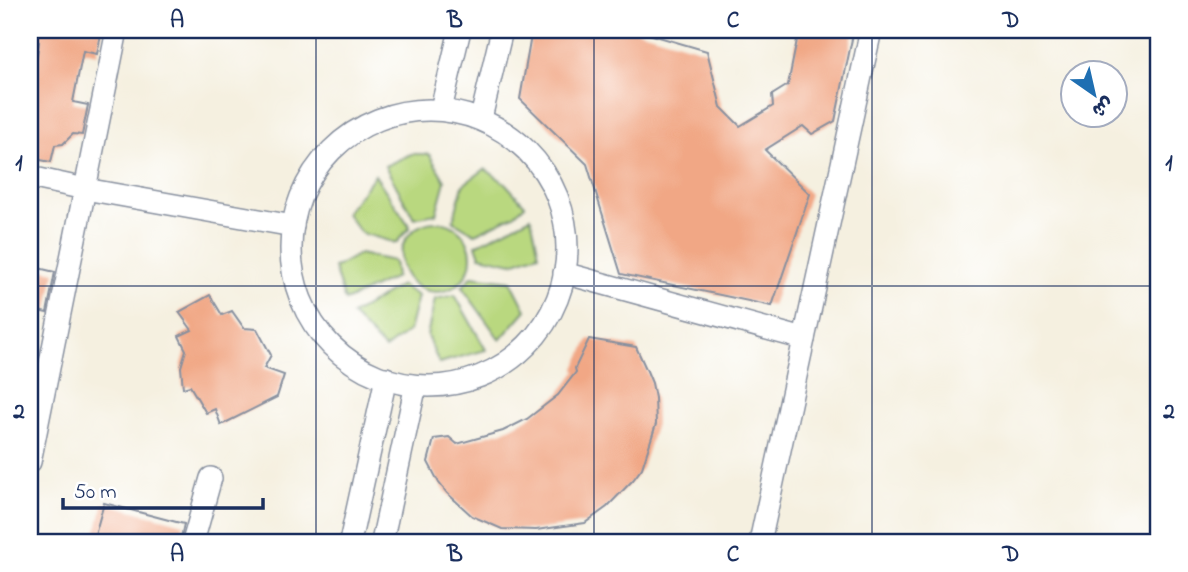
<svg xmlns="http://www.w3.org/2000/svg" width="1188" height="572" font-family="'Indie Flower','Playpen Sans Arabic',sans-serif">
  <style>
    .green { fill: #b9d87f; stroke: #6a846e; stroke-width: 2 }
    .building { fill: #f1a785 }
    .lines { fill: none; stroke-linecap: round; stroke-linejoin: round }
    .street-casing { stroke: #88909f; stroke-width: 24 }
    .street { stroke: #fff; stroke-width: 21 }
    .grid { fill: none; stroke: #1b2f5e; stroke-width: 2; stroke-opacity: 0.55 }
    .neatline { fill: none; stroke: #1b2f5e; stroke-width: 2.5 }
    .grid-label { font-size: 23px; text-anchor: middle; font-weight: bold; fill: #1b2f5e }
  </style>
  <rect width="100%" height="100%" fill="#fff"/>
  <filter id="ink" filterUnits="userSpaceOnUse"><feTurbulence type="fractalNoise" baseFrequency=".0143" numOctaves="2"/><feDisplacementMap in="SourceGraphic" scale="14" xChannelSelector="R" yChannelSelector="G"/><feConvolveMatrix kernelMatrix="1 2 1 2 8 2 1 2 1" color-interpolation-filters="sRGB"/></filter>
  <filter id="wash" filterUnits="userSpaceOnUse"><feTurbulence type="fractalNoise" baseFrequency=".00686" numOctaves="4" result="noise"/><feDisplacementMap in="SourceGraphic" scale="28" xChannelSelector="R" yChannelSelector="G"/><feGaussianBlur stdDeviation="1.57" result="paint"/><feColorMatrix in="noise" values="0 0 0 0 0 0 0 0 0 0 0 0 0 0 0 0 0 1.4 0 .05"/><feComposite in="paint" operator="in"/></filter>
  <g filter="url(#wash)">
    <rect width="100%" height="100%" fill="#f5f0e0"/>
    <g class="green">
      <path d="M 411,154 L 429,154 L 445,181 L 436,214 L 414,218 L 385,166 Z"/>
      <path d="M 485,169 L 505,183 L 525,205 L 514,215 L 475,234 L 453,221 L 463,185 Z"/>
      <path d="M 375,175 L 410,227 L 396,243 L 361,233 L 346,213 Z"/>
      <path d="M 531,217 L 539,254 L 512,263 L 480,256 L 476,245 Z"/>
      <circle cx="436" cy="257" r="35"/>
      <path d="M 359,254 L 394,261 L 396,277 L 345,301 L 334,268 Z"/>
      <path d="M 472,276 L 511,281 L 526,310 L 500,340 L 462,287 Z"/>
      <path d="M 401,285 L 418,296 L 409,331 L 385,349 L 352,315 Z"/>
      <path d="M 455,295 L 486,350 L 439,363 L 427,336 L 435,299 Z"/>
    </g>
    <g id="blocks">
      <g class="building">
        <path d="M 30,30 L 102,30 L 97,54 L 83,51 L 73,102 L 88,105 L 82,135 L 73,134 L 63,144 L 55,145 L 51,162 L 30,158 L 30,98 L 39,42 L 30,40 Z"/>
        <path d="M 532,30 L 635,30 L 707,51 L 721,107 L 740,126 L 773,106 L 772,95 L 788,85 L 799,30 L 830,30 L 853,34 L 835,121 L 812,134 L 803,126 L 765,150 L 810,194 L 772,306 L 621,274 L 587,164 L 520,99 Z"/>
        <path d="M 30,266 L 55,272 L 47,313 L 30,309 Z"/>
        <path d="M 210,295 L 222,315 L 232,311 L 244,328 L 257,329 L 271,355 L 264,368 L 284,375 L 277,397 L 221,425 L 215,409 L 206,413 L 190,386 L 183,388 L 181,367 L 186,350 L 179,336 L 192,330 L 179,312 Z"/>
        <path d="M 589,339 L 636,347 L 647,371 L 652,383 L 655,398 L 656,424 L 642,468 L 633,480 L 607,507 L 585,523 L 536,530 L 502,529 L 472,516 L 447,493 L 439,483 L 428,462 L 434,439 L 449,437 L 457,444 L 503,431 L 527,419 L 558,395 L 576,372 L 575,368 Z"/>
        <path d="M 104,503 L 184,524 L 180,542 L 93,542 Z"/>
      </g>
    </g>
  </g>
  <g filter="url(#ink)">
    <use href="#blocks" fill-opacity="0" stroke="#88909f" stroke-width="2"/>
    <g class="lines">
      <g class="street-casing">
        <g id="street">
          <path d="M 441,109 L 460,30"/>
          <circle cx="429" cy="248" r="138"/>
          <path d="M 481,118 L 502,30"/>
          <path d="M 30,177 L 85,189 L 293,226"/>
          <path d="M 564,273 L 804,339"/>
          <path d="M 30,462 L 117,30"/>
          <path d="M 193,542 L 211,478"/>
          <path d="M 350,542 L 386,378"/>
          <path d="M 382,542 L 415,389"/>
          <path d="M 760,542 L 871,30"/>
        </g>
      </g>
      <use href="#street" class="street"/>
    </g>
  </g>
  <path class="grid" d="M 316,30 L 316,542M 594,30 L 594,542M 872,30 L 872,542M 30,286 L 1158,286"/>
  <rect width="1188" height="572" fill="none" stroke="#fff" stroke-width="77"/>
  <g transform="translate(1094 94) rotate(146)"><circle r="33" fill="#ffffff" stroke="#a4acbf" stroke-width="2"/>
  <path d="M0-5L12 26L0 18L-12 26Z" fill="#1f6fb2"/>
  <text y="-10" font-size="19" font-weight="bold" text-anchor="middle" fill="#1b2f5e">ش</text>
  </g>
  <path d="M63 498v10h200v-10" fill="none" stroke="#1b2f5e" stroke-width="3.5"/>
  <text x="74" y="498" font-size="21" fill="#1b2f5e" stroke="#ffffff" stroke-width="5" paint-order="stroke">50 m</text>
  <rect x="38" y="38" width="1112" height="496" class="neatline"/>
  <g class="grid-label">
    <text x="177" y="27">A</text>
    <text x="455" y="27">B</text>
    <text x="733" y="27">C</text>
    <text x="1011" y="27">D</text>
    <text x="19" y="170">1</text>
    <text x="1169" y="170">1</text>
    <text x="19" y="418">2</text>
    <text x="1169" y="418">2</text>
    <text x="177" y="561">A</text>
    <text x="455" y="561">B</text>
    <text x="733" y="561">C</text>
    <text x="1011" y="561">D</text>
  </g>
</svg>
